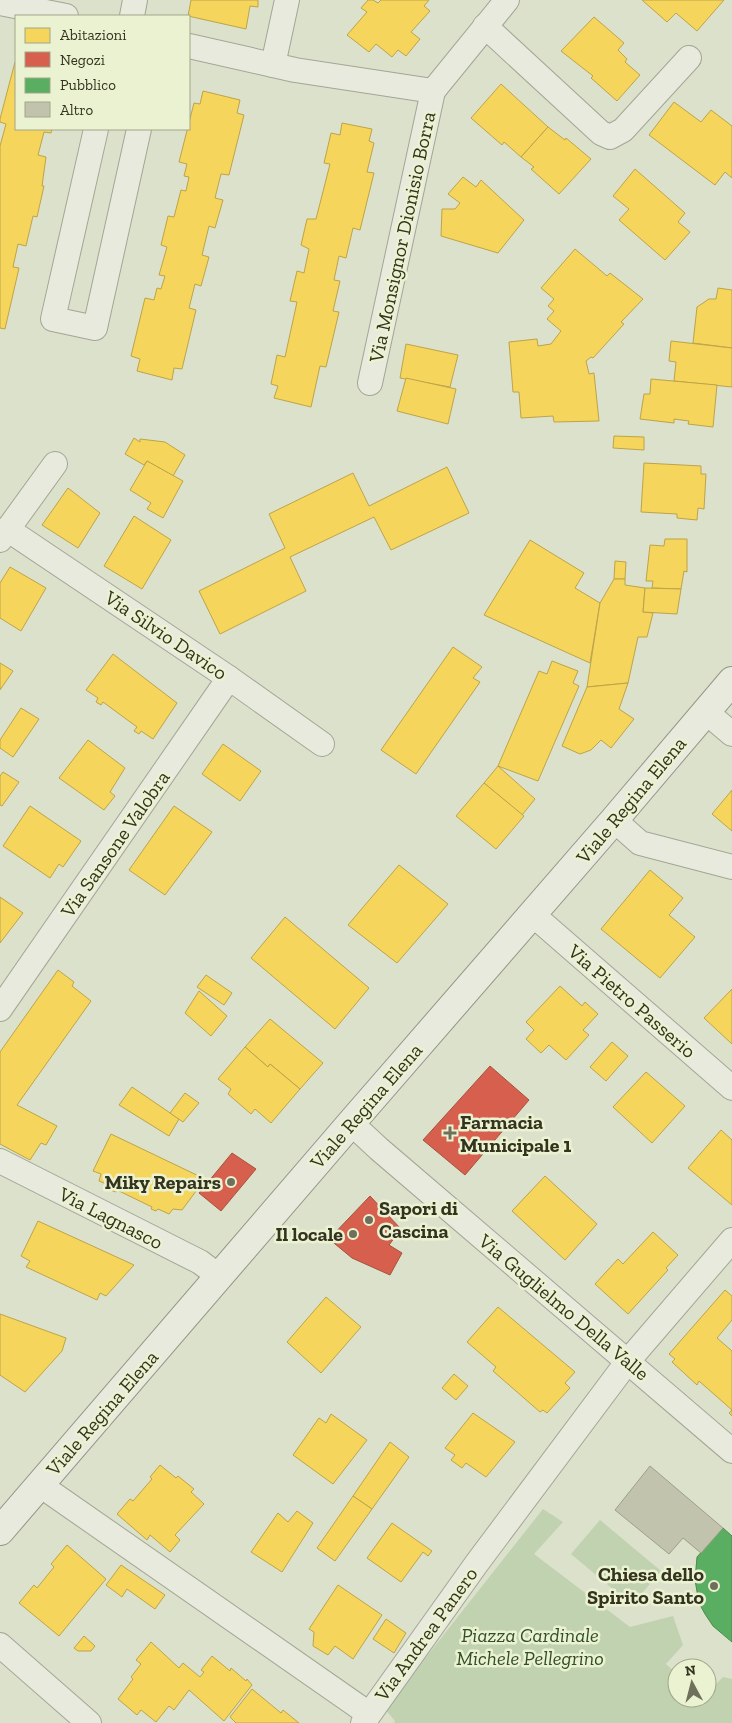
<svg xmlns="http://www.w3.org/2000/svg" width="732" height="1723" font-family="'Zilla Slab',serif">
  <style>
    .green { fill: #c0d2af }
    .homes { fill: #f6d55c; stroke: #bca449 }
    .shops { fill: #d6604d; stroke: #a5523f }
    .public { fill: #5aae61; stroke: #4e894d }
    .building { fill: #c2c3ac; stroke: #9e9f8b }
    .lines { fill: none; stroke-linecap: round; stroke-linejoin: round }
    .street-casing { stroke: #a3a695; stroke-width: 26 }
    .secondary-casing { stroke: #939685; stroke-width: 30 }
    .street { stroke: #e7eadc; stroke-width: 24 }
    .secondary { stroke: #e7eadc; stroke-width: 28 }
    .poi-dot { fill: #6e705b; stroke: #ebf2d2; stroke-width: 2 }
    .labels { text-anchor: middle; stroke-width: 5; stroke-linejoin: round; paint-order: stroke }
    .street-label { font-size: 20px; fill: #33331e; stroke: #ebf2d2 }
    .poi-label { font-size: 20px; font-weight: bold; fill: #33331e; stroke: #ebf2d2; text-anchor: end }
    .park-label { font-size: 20px; font-style: italic; fill: #304e27; stroke: #ebf2d2 }
  </style>
  <rect width="100%" height="100%" fill="#dce1cb"/>
  <g class="green">
    <path d="M 543,1509 L 563,1522 L 534,1554 L 630,1627 L 673,1616 L 683,1645 L 666,1664 L 677,1674 L 677,1698 L 707,1698 L 707,1693 L 723,1677 L 732,1679 L 732,1723 L 394,1723 L 395,1721 L 385,1709 Z"/>
    <path d="M 600,1520 L 661,1571 L 632,1605 L 571,1554 Z"/>
  </g>
  <g class="homes">
    <path d="M 191,0 L 258,0 L 258,7 L 250,6 L 246,29 L 188,16 Z"/>
    <path d="M 368,0 L 373,0 L 378,3 L 381,0 L 429,0 L 424,6 L 430,11 L 411,32 L 420,39 L 406,56 L 398,50 L 392,57 L 376,44 L 369,52 L 347,35 L 367,12 L 361,8 Z"/>
    <path d="M 642,0 L 724,0 L 697,31 L 676,13 L 667,22 Z"/>
    <path d="M 594,17 L 624,43 L 618,50 L 627,59 L 625,62 L 640,75 L 617,101 L 591,78 L 593,76 L 561,51 Z"/>
    <path d="M 15,62 L 16,62 L 16,129 L 52,129 L 51,133 L 44,132 L 38,155 L 46,157 L 42,186 L 44,186 L 37,217 L 33,216 L 26,246 L 18,244 L 13,267 L 19,268 L 5,329 L 0,328 L 0,146 L 6,124 L 0,122 L 0,119 Z"/>
    <path d="M 501,84 L 548,127 L 521,157 L 504,142 L 502,145 L 471,118 Z"/>
    <path d="M 203,91 L 240,100 L 237,113 L 244,115 L 229,175 L 221,174 L 215,198 L 223,200 L 215,228 L 209,226 L 202,255 L 209,257 L 201,286 L 195,284 L 189,308 L 196,310 L 182,369 L 174,368 L 172,380 L 137,371 L 140,359 L 131,356 L 145,298 L 154,300 L 157,288 L 161,289 L 165,276 L 159,275 L 167,247 L 161,245 L 168,216 L 174,217 L 181,190 L 186,191 L 189,177 L 184,176 L 187,164 L 179,162 L 194,103 L 200,104 Z"/>
    <path d="M 674,102 L 701,122 L 711,110 L 732,126 L 732,178 L 725,172 L 715,185 L 649,135 Z"/>
    <path d="M 342,123 L 372,129 L 369,141 L 374,143 L 367,172 L 374,173 L 360,230 L 353,228 L 346,258 L 339,256 L 334,280 L 340,281 L 333,311 L 339,312 L 326,367 L 320,366 L 311,407 L 274,398 L 278,386 L 271,384 L 277,355 L 285,357 L 297,302 L 290,301 L 297,271 L 304,273 L 309,249 L 301,245 L 307,219 L 316,219 L 330,164 L 324,163 L 331,133 L 340,135 Z"/>
    <path d="M 548,127 L 565,140 L 566,138 L 591,159 L 559,194 L 531,169 L 534,167 L 521,157 Z"/>
    <path d="M 635,169 L 685,213 L 678,222 L 690,232 L 665,260 L 619,220 L 629,209 L 613,196 Z"/>
    <path d="M 463,177 L 476,187 L 481,180 L 524,220 L 498,253 L 441,236 L 442,209 L 455,209 L 460,203 L 448,194 Z"/>
    <path d="M 575,249 L 607,276 L 610,273 L 643,299 L 621,322 L 624,324 L 593,358 L 591,357 L 586,361 L 589,374 L 594,373 L 599,421 L 554,422 L 553,416 L 521,418 L 519,392 L 513,392 L 509,342 L 537,339 L 538,346 L 551,344 L 561,331 L 547,319 L 554,311 L 548,306 L 554,299 L 541,288 Z"/>
    <path d="M 718,288 L 732,290 L 732,348 L 693,343 L 697,307 L 709,299 L 716,299 Z"/>
    <path d="M 671,341 L 732,348 L 732,387 L 674,381 L 676,362 L 669,361 Z"/>
    <path d="M 406,344 L 458,355 L 450,387 L 400,378 Z"/>
    <path d="M 406,378 L 456,389 L 448,424 L 397,411 Z"/>
    <path d="M 651,379 L 717,385 L 713,427 L 688,424 L 689,421 L 674,419 L 674,423 L 640,419 L 644,394 L 650,394 Z"/>
    <path d="M 614,436 L 644,437 L 644,450 L 613,448 Z"/>
    <path d="M 134,438 L 140,442 L 140,439 L 165,442 L 185,455 L 173,476 L 147,461 L 144,465 L 125,454 Z"/>
    <path d="M 147,461 L 183,481 L 163,518 L 147,509 L 151,503 L 130,490 Z"/>
    <path d="M 644,463 L 701,466 L 701,474 L 706,474 L 704,509 L 698,508 L 697,520 L 677,518 L 677,514 L 641,512 Z"/>
    <path d="M 447,467 L 469,513 L 391,550 L 374,517 L 290,557 L 306,591 L 220,634 L 199,591 L 285,548 L 269,514 L 353,473 L 369,506 Z"/>
    <path d="M 68,488 L 100,513 L 78,548 L 42,525 Z"/>
    <path d="M 134,516 L 171,540 L 142,589 L 104,566 Z"/>
    <path d="M 665,539 L 687,539 L 687,572 L 684,571 L 681,589 L 652,588 L 653,581 L 646,581 L 650,545 L 664,546 Z"/>
    <path d="M 530,540 L 584,573 L 575,588 L 600,603 L 590,663 L 484,615 Z"/>
    <path d="M 615,561 L 626,562 L 625,579 L 614,579 Z"/>
    <path d="M 10,567 L 46,588 L 21,631 L 0,618 L 0,583 Z"/>
    <path d="M 614,579 L 625,579 L 625,585 L 645,588 L 643,612 L 653,613 L 647,637 L 638,637 L 628,683 L 587,687 L 600,603 Z"/>
    <path d="M 645,588 L 681,589 L 677,614 L 643,612 Z"/>
    <path d="M 453,647 L 482,667 L 473,678 L 480,682 L 416,774 L 381,750 Z"/>
    <path d="M 113,654 L 177,703 L 153,739 L 141,731 L 139,734 L 134,731 L 137,727 L 103,702 L 101,705 L 96,702 L 98,698 L 86,690 Z"/>
    <path d="M 552,661 L 578,671 L 573,683 L 579,686 L 538,781 L 498,766 L 539,671 L 547,674 Z"/>
    <path d="M 0,663 L 13,671 L 0,690 Z"/>
    <path d="M 628,683 L 619,709 L 634,719 L 611,748 L 601,740 L 591,750 L 580,754 L 562,746 L 587,687 Z"/>
    <path d="M 21,708 L 39,719 L 13,757 L 0,748 L 0,740 Z"/>
    <path d="M 88,740 L 125,768 L 110,792 L 115,796 L 104,810 L 59,778 Z"/>
    <path d="M 223,744 L 261,771 L 240,801 L 202,774 Z"/>
    <path d="M 498,766 L 535,799 L 522,815 L 484,783 Z"/>
    <path d="M 3,772 L 19,782 L 2,806 L 0,805 L 0,776 Z"/>
    <path d="M 484,783 L 524,816 L 496,849 L 456,816 Z"/>
    <path d="M 732,790 L 732,831 L 712,814 Z"/>
    <path d="M 30,806 L 81,841 L 63,867 L 59,864 L 50,878 L 3,846 Z"/>
    <path d="M 174,806 L 212,832 L 165,895 L 129,870 Z"/>
    <path d="M 399,865 L 448,904 L 397,963 L 348,925 Z"/>
    <path d="M 650,870 L 683,898 L 669,915 L 695,937 L 660,978 L 601,929 Z"/>
    <path d="M 0,897 L 23,913 L 0,943 Z"/>
    <path d="M 285,917 L 369,988 L 335,1029 L 251,958 Z"/>
    <path d="M 58,970 L 74,982 L 72,986 L 91,1001 L 17,1105 L 57,1126 L 46,1145 L 41,1143 L 30,1160 L 0,1144 L 0,1052 Z"/>
    <path d="M 206,975 L 232,993 L 224,1005 L 197,987 Z"/>
    <path d="M 560,986 L 582,1006 L 585,1002 L 598,1014 L 583,1030 L 589,1035 L 566,1060 L 549,1045 L 541,1053 L 526,1039 L 534,1030 L 526,1022 Z"/>
    <path d="M 732,989 L 732,1044 L 704,1018 Z"/>
    <path d="M 199,991 L 227,1016 L 211,1036 L 185,1013 Z"/>
    <path d="M 270,1019 L 323,1063 L 300,1089 L 270,1064 L 268,1067 L 245,1047 Z"/>
    <path d="M 612,1042 L 628,1056 L 606,1081 L 590,1067 Z"/>
    <path d="M 245,1047 L 268,1067 L 270,1064 L 300,1089 L 271,1123 L 255,1109 L 251,1114 L 228,1094 L 231,1089 L 218,1079 Z"/>
    <path d="M 646,1072 L 685,1106 L 652,1143 L 613,1107 Z"/>
    <path d="M 132,1087 L 179,1119 L 169,1136 L 119,1105 Z"/>
    <path d="M 185,1093 L 199,1103 L 183,1122 L 170,1113 Z"/>
    <path d="M 721,1130 L 732,1140 L 732,1205 L 688,1168 Z"/>
    <path d="M 111,1134 L 205,1179 L 182,1210 L 173,1209 L 169,1214 L 158,1209 L 156,1211 L 151,1209 L 152,1207 L 117,1190 L 116,1192 L 110,1190 L 111,1186 L 99,1181 L 101,1174 L 93,1171 Z"/>
    <path d="M 545,1176 L 597,1224 L 565,1260 L 512,1211 Z"/>
    <path d="M 38,1221 L 134,1265 L 106,1296 L 100,1293 L 97,1300 L 26,1267 L 30,1261 L 21,1256 Z"/>
    <path d="M 653,1232 L 678,1255 L 666,1268 L 668,1270 L 628,1314 L 595,1284 L 618,1259 L 623,1264 Z"/>
    <path d="M 725,1290 L 732,1296 L 732,1320 L 717,1338 L 732,1351 L 732,1416 L 729,1413 L 732,1410 L 699,1381 L 697,1385 L 672,1362 L 675,1359 L 669,1354 Z"/>
    <path d="M 326,1297 L 361,1327 L 321,1373 L 287,1342 Z"/>
    <path d="M 498,1307 L 575,1372 L 565,1383 L 570,1388 L 547,1413 L 543,1410 L 540,1412 L 493,1371 L 496,1367 L 467,1342 Z"/>
    <path d="M 0,1314 L 66,1338 L 62,1351 L 25,1392 L 0,1375 Z"/>
    <path d="M 454,1374 L 468,1386 L 456,1400 L 442,1388 Z"/>
    <path d="M 473,1413 L 515,1442 L 486,1477 L 466,1463 L 462,1468 L 451,1460 L 455,1455 L 445,1448 Z"/>
    <path d="M 331,1414 L 367,1440 L 333,1484 L 293,1455 L 319,1418 L 326,1423 Z"/>
    <path d="M 390,1442 L 409,1457 L 372,1509 L 353,1496 Z"/>
    <path d="M 160,1465 L 176,1478 L 178,1476 L 194,1489 L 191,1492 L 204,1504 L 175,1535 L 180,1540 L 170,1552 L 150,1535 L 147,1540 L 117,1514 L 130,1499 L 133,1501 L 152,1479 L 150,1477 Z"/>
    <path d="M 353,1496 L 372,1509 L 335,1561 L 317,1548 Z"/>
    <path d="M 297,1511 L 313,1523 L 282,1572 L 251,1552 L 278,1513 L 288,1522 Z"/>
    <path d="M 392,1523 L 432,1551 L 428,1556 L 423,1552 L 401,1582 L 367,1558 Z"/>
    <path d="M 67,1545 L 106,1579 L 59,1636 L 19,1603 L 34,1585 L 37,1588 L 54,1567 L 51,1564 Z"/>
    <path d="M 121,1565 L 165,1595 L 155,1609 L 127,1589 L 122,1597 L 106,1585 Z"/>
    <path d="M 338,1585 L 382,1615 L 353,1659 L 335,1646 L 328,1655 L 313,1646 L 314,1632 L 309,1629 Z"/>
    <path d="M 386,1619 L 406,1633 L 394,1653 L 373,1639 Z"/>
    <path d="M 84,1636 L 95,1646 L 91,1651 L 78,1651 L 74,1648 Z"/>
    <path d="M 151,1642 L 179,1668 L 183,1663 L 200,1677 L 204,1672 L 201,1670 L 212,1656 L 230,1671 L 231,1668 L 246,1681 L 247,1679 L 252,1685 L 224,1721 L 189,1690 L 174,1710 L 169,1706 L 156,1722 L 141,1710 L 137,1715 L 118,1699 L 133,1679 L 131,1677 L 141,1664 L 136,1660 Z"/>
    <path d="M 252,1689 L 281,1713 L 283,1710 L 299,1723 L 236,1723 L 230,1717 Z"/>
  </g>
  <g class="shops">
    <path d="M 490,1066 L 529,1100 L 465,1175 L 423,1140 Z"/>
    <path d="M 232,1153 L 256,1169 L 221,1211 L 199,1193 Z"/>
    <path d="M 370,1196 L 401,1229 L 389,1245 L 402,1253 L 390,1275 L 352,1258 L 329,1239 Z"/>
  </g>
  <path class="public" d="M 723,1528 L 732,1536 L 732,1642 L 713,1626 L 705,1614 L 699,1603 L 695,1580 L 697,1557 Z"/>
  <path class="building" d="M 650,1466 L 723,1528 L 701,1553 L 683,1538 L 669,1554 L 615,1510 Z"/>
  <g class="lines">
    <g class="street-casing">
      <g id="street">
        <path d="M 0,3 L 66,16"/>
        <path d="M 132,16 L 135,0"/>
        <path d="M 485,26 L 601,133 L 610,137 L 623,130 L 689,58"/>
        <path d="M 189,46 L 295,70 L 433,91 L 370,383"/>
        <path d="M 273,65 L 287,0"/>
        <path d="M 433,91 L 507,0"/>
        <path d="M 96,129 L 53,319 L 95,328 L 139,129"/>
        <path d="M 7,529 L 229,678 L 322,744"/>
        <path d="M 0,540 L 55,464"/>
        <path d="M 706,712 L 732,734"/>
        <path d="M 614,820 L 640,843 L 732,867"/>
        <path d="M 532,914 L 732,1088"/>
        <path d="M 0,1009 L 229,678"/>
        <path d="M 351,1123 L 379,1149 L 732,1451"/>
        <path d="M 0,1161 L 200,1262 L 220,1277"/>
        <path d="M 40,1485 L 369,1714"/>
        <path d="M 0,1645 L 89,1723"/>
        <path d="M 363,1723 L 477,1563 L 628,1361 L 732,1240"/>
      </g>
    </g>
    <g class="secondary-casing">
      <path id="secondary" d="M 0,1531 L 351,1123 L 614,820 L 732,681"/>
    </g>
    <use href="#street" class="street"/>
    <use href="#secondary" class="secondary"/>
  </g>
  <g class="poi-dot">
    <path d="M447.5 1125.5h5v5h5v5h-5v5h-5v-5h-5v-5h5z"/>
    <circle cx="231" cy="1182" r="5"/>
    <circle cx="369" cy="1220" r="5"/>
    <circle cx="353" cy="1234" r="5"/>
    <circle cx="714" cy="1586" r="5"/>
  </g>
  <g class="labels">
    <g class="street-label">
      <text transform="translate(402 237) rotate(-78)" y="7">Via Monsignor Dionisio Borra</text>
      <text transform="translate(166 635) rotate(34)" y="7">Via Silvio Davico</text>
      <text transform="translate(631 800) rotate(-50)" y="7">Viale Regina Elena</text>
      <text transform="translate(115 844) rotate(-55)" y="7">Via Sansone Valobra</text>
      <text transform="translate(632 1001) rotate(41)" y="7">Via Pietro Passerio</text>
      <text transform="translate(366 1106) rotate(-49)" y="7">Viale Regina Elena</text>
      <text transform="translate(111 1218) rotate(27)" y="7">Via Lagnasco</text>
      <text transform="translate(564 1307) rotate(40)" y="7">Via Guglielmo Della Valle</text>
      <text transform="translate(102 1413) rotate(-49)" y="7">Viale Regina Elena</text>
      <text transform="translate(426 1634) rotate(-54)" y="7">Via Andrea Panero</text>
    </g>
    <g class="poi-label">
      <text x="460" y="1129" text-anchor="start">Farmacia<tspan x="460" dy="23">Municipale 1</tspan></text>
      <text x="221" y="1189">Miky Repairs</text>
      <text x="379" y="1215" text-anchor="start">Sapori di<tspan x="379" dy="23">Cascina</tspan></text>
      <text x="343" y="1241">Il locale</text>
      <text x="704" y="1581">Chiesa dello<tspan x="704" dy="23">Spirito Santo</tspan></text>
    </g>
    <g class="park-label">
      <text x="530" y="1642">Piazza Cardinale<tspan x="530" dy="23">Michele Pellegrino</tspan></text>
    </g>
  </g>
  <rect x="15" y="15" width="175" height="115" fill="#ebf2d2" stroke="#a1a68a"/>
  <rect x="25" y="28" width="25" height="15" fill="#f6d55c" stroke="#a1a68a"/>
  <text x="60" y="40" font-size="15" fill="#33331e">Abitazioni</text>
  <rect x="25" y="52" width="25" height="15" fill="#d6604d" stroke="#a1a68a"/>
  <text x="60" y="65" font-size="15" fill="#33331e">Negozi</text>
  <rect x="25" y="78" width="25" height="15" fill="#5aae61" stroke="#a1a68a"/>
  <text x="60" y="90" font-size="15" fill="#33331e">Pubblico</text>
  <rect x="25" y="102" width="25" height="15" fill="#c2c3ac" stroke="#a1a68a"/>
  <text x="60" y="115" font-size="15" fill="#33331e">Altro</text>
  <g transform="translate(692 1683) rotate(353)"><circle r="24" fill="#ebf2d2" stroke="#a1a68a"/>
  <path d="M0-4L9 19L0 12L-9 19Z" fill="#6e705b"/>
  <text y="-8" font-size="14" font-weight="bold" text-anchor="middle" fill="#33331e">N</text>
  </g>
</svg>
